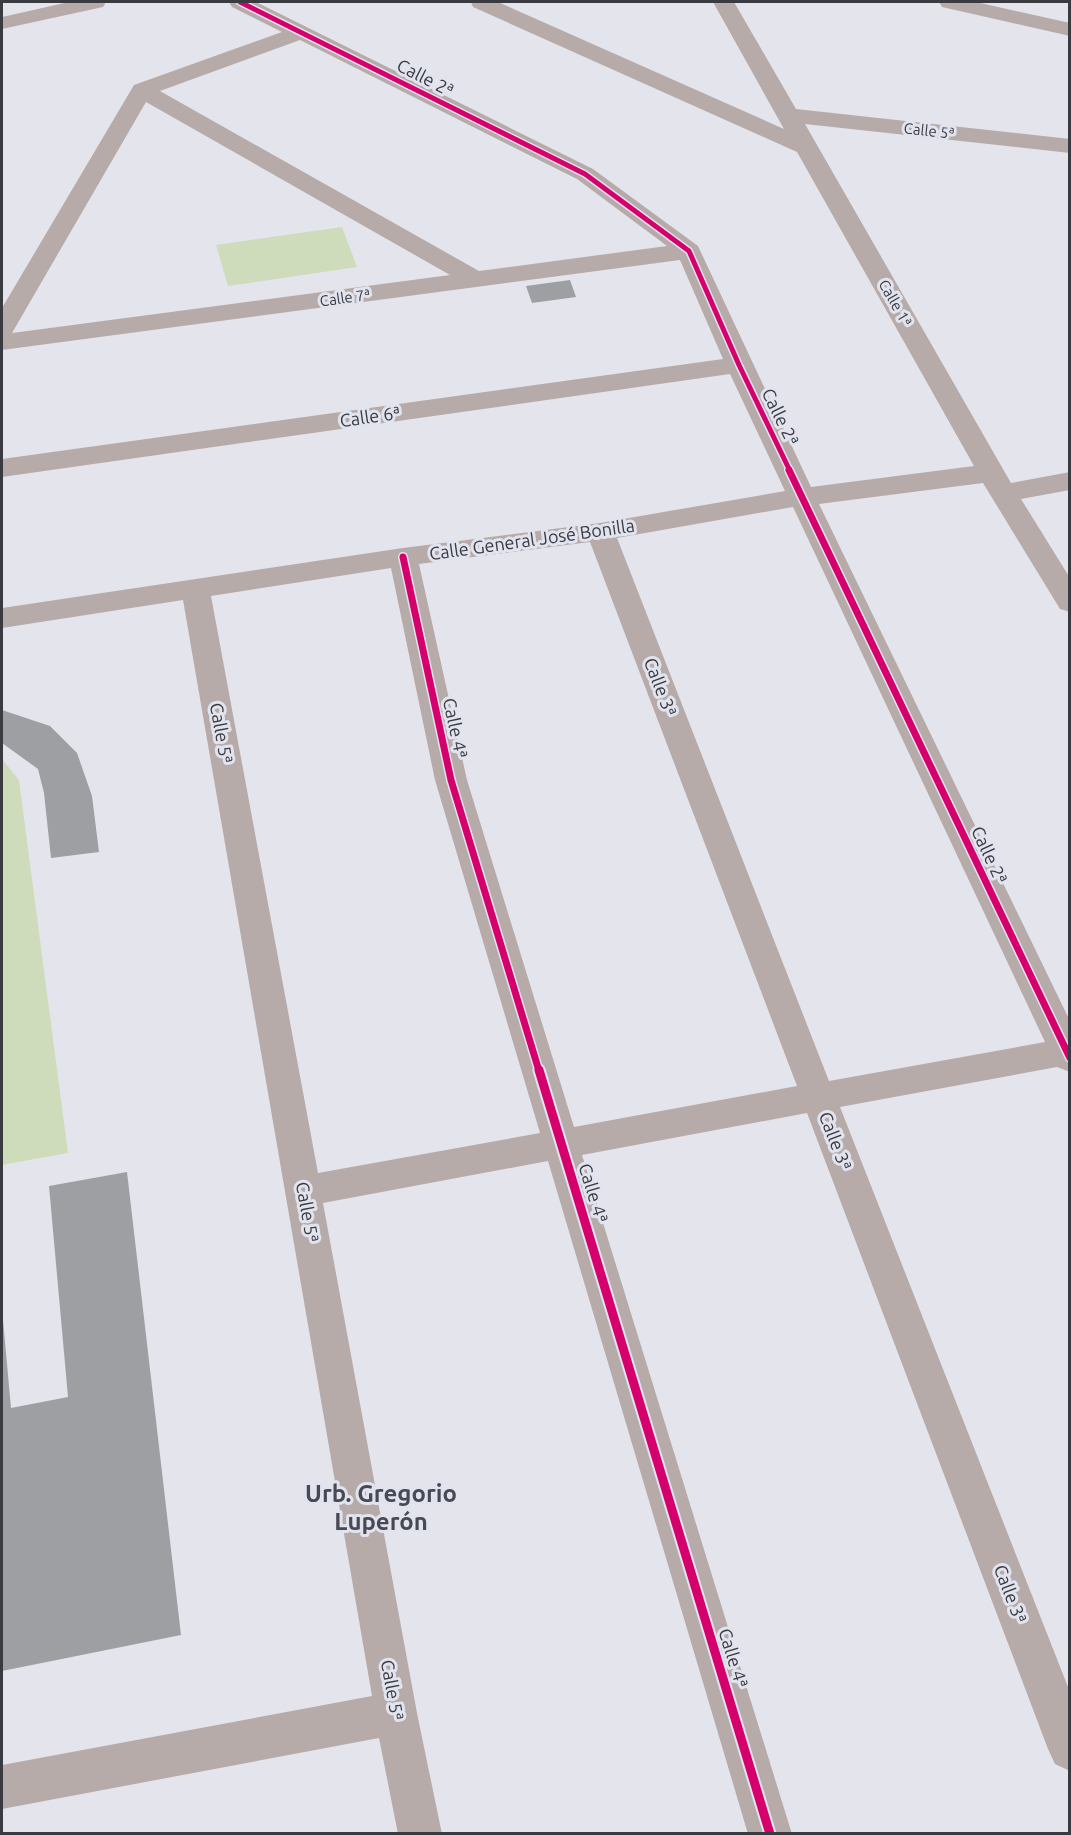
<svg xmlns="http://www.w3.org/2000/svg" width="1071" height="1835" font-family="Ubuntu,sans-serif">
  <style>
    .green { fill: #cfdcbb }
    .building { fill: #9e9fa3 }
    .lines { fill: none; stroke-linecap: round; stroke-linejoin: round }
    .minor { fill: #b7aba9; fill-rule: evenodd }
    .cycleway-far2-casing { stroke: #e1e3ef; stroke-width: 8 }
    .cycleway-far1-casing { stroke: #e1e3ef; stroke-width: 10 }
    .cycleway-casing { stroke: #e1e3ef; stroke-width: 13 }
    .cycleway-far2 { stroke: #d6006c; stroke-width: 5 }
    .cycleway-far1 { stroke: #d6006c; stroke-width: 7 }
    .cycleway { stroke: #d6006c; stroke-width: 9 }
    .labels { text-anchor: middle; stroke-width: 6; stroke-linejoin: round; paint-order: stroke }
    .far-street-label { font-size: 15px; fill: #3a3b40; stroke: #e1e3ef }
    .street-label { font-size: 18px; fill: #3a3b40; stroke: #e1e3ef }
    .near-neighbourhood-label { font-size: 24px; font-weight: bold; fill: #484953; stroke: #e1e3ef }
  </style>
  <rect width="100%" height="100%" fill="#e4e5ec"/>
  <g class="green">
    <path d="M 342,227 L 357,267 L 228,286 L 216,245 Z"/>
    <path d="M 2,759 L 19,780 L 68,1153 L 2,1165 Z"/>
  </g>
  <g class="building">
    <path d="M 570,280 L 576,297 L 532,303 L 526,286 Z"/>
    <path d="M 2,710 L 50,726 L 77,753 L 92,796 L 99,852 L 51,858 L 44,793 L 38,769 L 2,743 Z"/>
    <path d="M 127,1172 L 181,1635 L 2,1671 L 2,1309 L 11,1408 L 68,1397 L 49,1186 Z"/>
  </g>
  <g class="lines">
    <g class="minor">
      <path d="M 69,2 L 106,2 L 103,7 L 2,29 L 2,17 Z"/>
      <path d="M 229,2 L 256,2 L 593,169 L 698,246 L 811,487 L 974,466 L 797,152 L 473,7 L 471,2 L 498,2 L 784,129 L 713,2 L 734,2 L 796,109 L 1070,139 L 1070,153 L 805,124 L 1011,483 L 1070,472 L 1070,490 L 1021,499 L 1070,578 L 1070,612 L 1060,609 L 983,483 L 819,504 L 1070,1021 L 1070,1072 L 1057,1067 L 840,1107 L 1070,1692 L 1070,1771 L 1055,1764 L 1048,1749 L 807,1113 L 582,1155 L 792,1834 L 748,1834 L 548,1161 L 323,1203 L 417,1713 L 442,1834 L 398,1834 L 379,1738 L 2,1809 L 2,1765 L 372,1696 L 183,600 L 2,628 L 2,608 L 403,548 L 600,523 L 785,491 L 730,374 L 2,477 L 2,459 L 723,359 L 680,260 L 2,350 L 2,308 L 134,85 L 282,32 L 232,7 ZM 300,40 L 577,179 L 667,246 L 479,271 L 160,91 ZM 146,102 L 450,275 L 12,333 ZM 793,507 L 1045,1042 L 829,1081 L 617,538 ZM 590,542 L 797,1086 L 574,1127 L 467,780 L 419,564 ZM 391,568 L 435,780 L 540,1133 L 318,1173 L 211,596 Z"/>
      <path d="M 939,2 L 976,2 L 1070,23 L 1070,36 L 942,7 Z"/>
    </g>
    <g class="cycleway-far2-casing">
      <path id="cycleway-far2" d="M 240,2 L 585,174 L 689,251 L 739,365 L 790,471"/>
    </g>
    <g class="cycleway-far1-casing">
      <g id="cycleway-far1">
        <path d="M 789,470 L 1070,1058"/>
        <path d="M 403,557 L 451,780 L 539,1071"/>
      </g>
    </g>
    <g class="cycleway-casing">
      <path id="cycleway" d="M 539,1070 L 770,1834"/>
    </g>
    <use href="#cycleway-far2" class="cycleway-far2"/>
    <use href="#cycleway-far1" class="cycleway-far1"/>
    <use href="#cycleway" class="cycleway"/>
  </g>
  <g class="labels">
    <g class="far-street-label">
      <text transform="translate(929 131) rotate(6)" y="5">Calle 5ª</text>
      <text transform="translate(345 298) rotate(-8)" y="5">Calle 7ª</text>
      <text transform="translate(895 303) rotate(60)" y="5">Calle 1ª</text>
    </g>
    <g class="street-label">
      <text transform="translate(425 78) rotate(27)" y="6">Calle 2ª</text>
      <text transform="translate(370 417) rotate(-8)" y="6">Calle 6ª</text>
      <text transform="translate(780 417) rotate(64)" y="6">Calle 2ª</text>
      <text transform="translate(532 540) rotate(-8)" y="6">Calle General José Bonilla</text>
      <text transform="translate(660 687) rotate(69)" y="6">Calle 3ª</text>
      <text transform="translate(455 728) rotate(78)" y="6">Calle 4ª</text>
      <text transform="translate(221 733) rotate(80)" y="6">Calle 5ª</text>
      <text transform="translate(989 855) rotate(65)" y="6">Calle 2ª</text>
      <text transform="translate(835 1141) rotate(69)" y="6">Calle 3ª</text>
      <text transform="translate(593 1193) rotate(73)" y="6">Calle 4ª</text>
      <text transform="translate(307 1212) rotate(80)" y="6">Calle 5ª</text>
      <text transform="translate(1010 1594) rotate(69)" y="6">Calle 3ª</text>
      <text transform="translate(733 1658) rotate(73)" y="6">Calle 4ª</text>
      <text transform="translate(392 1690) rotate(80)" y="6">Calle 5ª</text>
    </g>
    <g class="near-neighbourhood-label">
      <text x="381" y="1502">Urb. Gregorio<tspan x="381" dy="28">Luperón</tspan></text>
    </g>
  </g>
  <rect width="1071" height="1835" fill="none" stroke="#3a3b40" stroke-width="6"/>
</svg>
